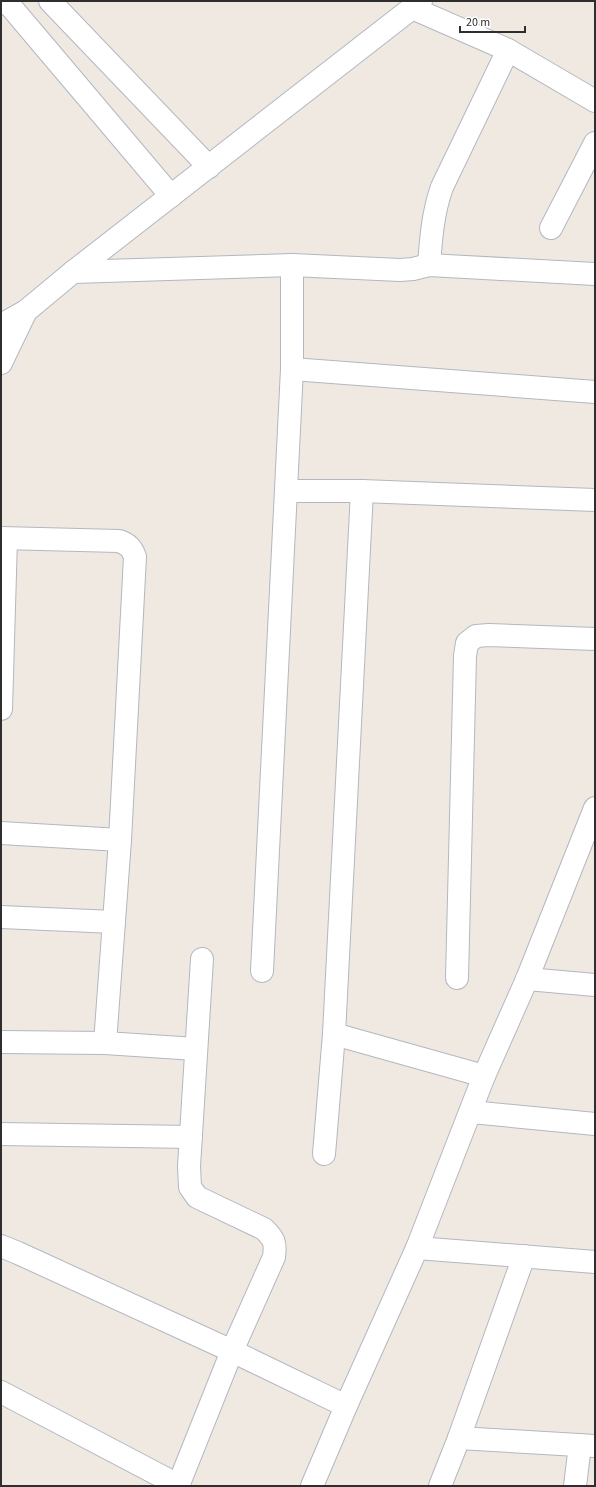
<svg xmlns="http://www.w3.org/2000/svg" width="596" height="1487" font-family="'Source Sans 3',sans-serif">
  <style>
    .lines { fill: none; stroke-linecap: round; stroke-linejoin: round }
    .minor-casing { stroke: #b4b7c1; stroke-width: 24 }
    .tertiary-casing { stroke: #b4b7c1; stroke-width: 24 }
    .minor { stroke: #fff; stroke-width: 22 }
    .tertiary { stroke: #fff; stroke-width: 22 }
  </style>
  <rect width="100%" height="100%" fill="#efe9e1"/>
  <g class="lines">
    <g class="minor-casing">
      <g id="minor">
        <path d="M 5,1 L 12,8 L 171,196"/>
        <path d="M 50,1 L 209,167"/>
        <path d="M 412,8 L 508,50 L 595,101"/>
        <path d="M 551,228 L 595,143"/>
        <path d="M 429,265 C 431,238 433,212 442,187 L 508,50"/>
        <path d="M 73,272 L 292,265 L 400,270 L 413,269 L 429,265 L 595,274"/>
        <path d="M 1,363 L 26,311"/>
        <path d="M 292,369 L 595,392"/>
        <path d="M 286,491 L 362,491 L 595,500"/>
        <path d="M 1,538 L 119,541 C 128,544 132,548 135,557 L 120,840 L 105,1043"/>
        <path d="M 1,709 L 6,539"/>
        <path d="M 1,833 L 120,840"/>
        <path d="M 1,917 L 114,922"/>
        <path d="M 262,971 L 292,369 L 292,265"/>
        <path d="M 457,978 L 465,656 L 467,643 L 476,636 L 489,635 L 595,639"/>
        <path d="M 527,979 L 595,985"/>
        <path d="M 334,1034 L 484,1076"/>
        <path d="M 1,1042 L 105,1043 L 196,1049"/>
        <path d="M 471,1112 L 595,1124"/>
        <path d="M 1,1134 L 191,1137"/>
        <path d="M 324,1154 L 334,1034 L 362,491"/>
        <path d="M 1,1246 L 18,1253 L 232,1351 L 346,1406"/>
        <path d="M 417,1248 L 595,1262"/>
        <path d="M 1,1392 L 178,1485"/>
        <path d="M 459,1438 L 595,1446"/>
        <path d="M 178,1486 L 232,1351 L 274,1257 C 276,1242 274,1239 264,1229 L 197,1197 L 190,1187 L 189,1166 L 202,959"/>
        <path d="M 440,1486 L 459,1438 L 524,1256"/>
        <path d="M 575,1486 L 580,1445"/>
      </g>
    </g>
    <g class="tertiary-casing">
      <g id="tertiary">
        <path d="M 1,325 L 26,311 L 73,272 L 421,1"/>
        <path d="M 312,1486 L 346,1406 L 417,1248 L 484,1076 L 527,979 L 595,808"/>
      </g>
    </g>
    <use href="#minor" class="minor"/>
    <use href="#tertiary" class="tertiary"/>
  </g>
  <rect width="596" height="1487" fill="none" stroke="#2e2e2e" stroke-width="4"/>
  <path d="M460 26v6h65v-6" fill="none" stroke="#2e2e2e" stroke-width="2"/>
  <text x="466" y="26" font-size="12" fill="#2e2e2e" stroke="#ffffff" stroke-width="3" paint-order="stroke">20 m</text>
</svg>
